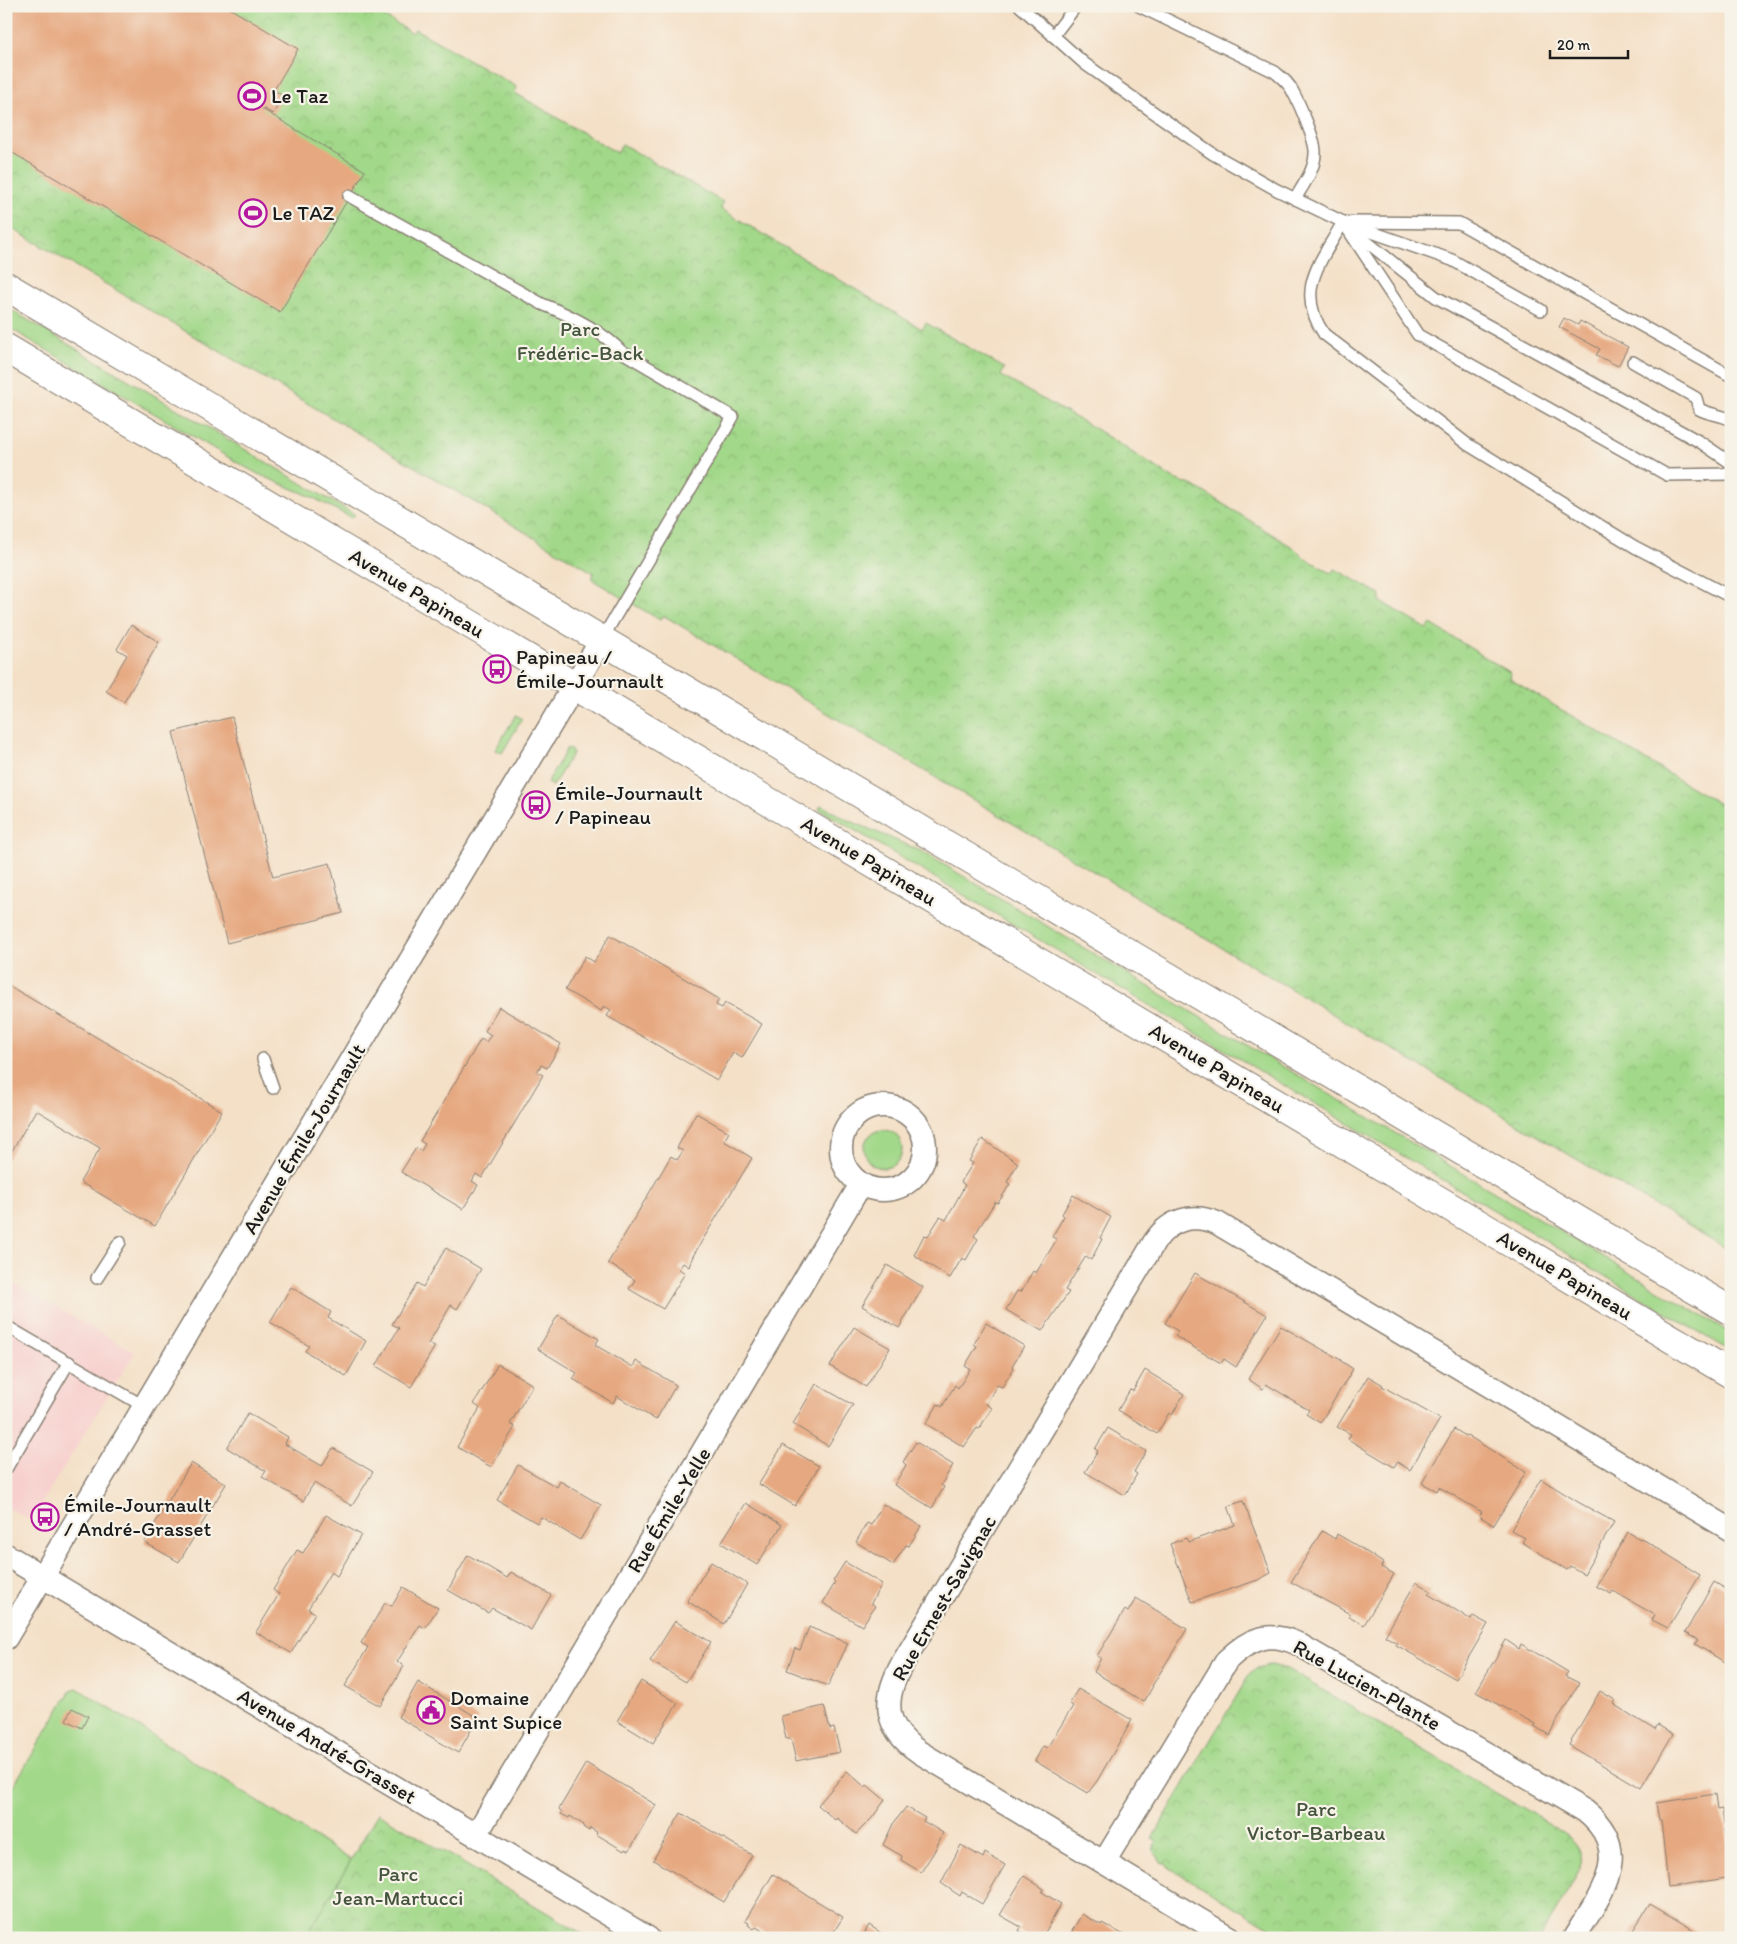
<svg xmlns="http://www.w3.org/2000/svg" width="1737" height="1944" font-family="Itim,sans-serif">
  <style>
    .built { fill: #f7d0ce }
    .green { fill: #a2d889; stroke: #5f7a52 }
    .park { fill: url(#park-crowns); stroke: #5f7a52 }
    .building { fill: #e6a880 }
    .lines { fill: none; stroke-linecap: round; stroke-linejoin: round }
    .service-casing { stroke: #887e72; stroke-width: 14 }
    .minor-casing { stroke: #887e72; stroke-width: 25 }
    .primary-casing { stroke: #887e72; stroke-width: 30 }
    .service { stroke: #fff; stroke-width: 11 }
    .minor { stroke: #fff; stroke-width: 22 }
    .primary { stroke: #fff; stroke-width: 28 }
    .labels { text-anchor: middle; stroke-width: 4.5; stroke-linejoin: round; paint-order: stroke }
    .poi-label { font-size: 21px; fill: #1c1c1c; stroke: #f7f3e8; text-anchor: start }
    .park-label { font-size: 21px; fill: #44543d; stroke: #f7f3e8 }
    .street-label { font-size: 21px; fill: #1c1c1c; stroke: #f7f3e8 }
  </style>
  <defs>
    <pattern id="park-crowns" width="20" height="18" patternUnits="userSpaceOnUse" patternTransform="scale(1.25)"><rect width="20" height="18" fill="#a2d889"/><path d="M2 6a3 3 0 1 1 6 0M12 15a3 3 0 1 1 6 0" fill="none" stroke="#8bb976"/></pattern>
  </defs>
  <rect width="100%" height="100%" fill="#f7f3e8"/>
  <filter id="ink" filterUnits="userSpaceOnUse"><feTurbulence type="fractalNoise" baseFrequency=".02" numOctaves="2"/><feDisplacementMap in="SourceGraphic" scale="10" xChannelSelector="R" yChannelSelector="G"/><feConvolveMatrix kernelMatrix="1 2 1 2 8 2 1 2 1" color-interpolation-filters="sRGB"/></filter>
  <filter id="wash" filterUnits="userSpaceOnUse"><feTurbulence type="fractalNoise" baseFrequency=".0096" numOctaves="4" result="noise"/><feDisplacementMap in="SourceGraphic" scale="20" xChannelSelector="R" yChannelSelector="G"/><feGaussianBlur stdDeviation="1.12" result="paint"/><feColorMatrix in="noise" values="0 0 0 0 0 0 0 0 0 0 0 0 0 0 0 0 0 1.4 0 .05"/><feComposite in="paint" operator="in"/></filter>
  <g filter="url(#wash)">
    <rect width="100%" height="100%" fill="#f4e0c7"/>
    <path class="built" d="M 6,1279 L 135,1352 L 31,1520 L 6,1507 Z"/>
    <g class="green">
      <path d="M 6,307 L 355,515 L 352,518 L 310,496 L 258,474 L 238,463 L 6,326 Z"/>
      <path d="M 516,715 L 522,719 L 502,753 L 495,750 Z"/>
      <path d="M 567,748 L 573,752 L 553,786 L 547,783 Z"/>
      <path d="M 821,805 L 846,819 L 921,851 L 1731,1333 L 1731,1351 L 819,809 Z"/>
      <circle cx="883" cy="1149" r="19"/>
      <path d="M 77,1688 L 351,1860 L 306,1938 L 6,1938 L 6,1798 L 71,1690 Z"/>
    </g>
    <g class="park">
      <path d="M 6,6 L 367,6 L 412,33 L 415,29 L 517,87 L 515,93 L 617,153 L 622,144 L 723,202 L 721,209 L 922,329 L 926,323 L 1004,368 L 1001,376 L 1094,428 L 1174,479 L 1194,486 L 1294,548 L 1305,558 L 1331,573 L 1335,569 L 1381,595 L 1380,601 L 1427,629 L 1431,624 L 1511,673 L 1510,679 L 1731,811 L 1731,1251 L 666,617 L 662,616 L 660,620 L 591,579 L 594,573 L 6,225 Z"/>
      <path d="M 1271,1665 L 1287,1669 L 1557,1829 C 1573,1839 1584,1847 1581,1868 L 1540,1938 L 1287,1938 L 1162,1863 L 1154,1851 L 1157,1841 L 1152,1838 L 1248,1677 L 1257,1668 Z"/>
      <path d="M 378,1813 L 590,1938 L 306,1938 Z"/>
    </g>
    <g id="blocks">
      <g class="building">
        <path d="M 6,6 L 226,6 L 298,49 L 274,90 L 283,96 L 273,114 L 263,108 L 262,109 L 365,171 L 280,312 L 6,149 Z"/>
        <path d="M 1564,318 L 1578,325 L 1580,321 L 1628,347 L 1618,366 L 1596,355 L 1600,349 L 1559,327 Z"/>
        <path d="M 131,625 L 159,642 L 124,702 L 106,691 L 127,655 L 117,649 Z"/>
        <path d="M 232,717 L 273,877 L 330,863 L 343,913 L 227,943 L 173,732 Z"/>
        <path d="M 610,935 L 719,999 L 716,1005 L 722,1008 L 725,1003 L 762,1024 L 742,1058 L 733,1053 L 717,1080 L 607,1016 L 611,1010 L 604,1006 L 601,1011 L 565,990 L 585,956 L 594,962 Z"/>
        <path d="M 6,984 L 222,1111 L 155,1226 L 80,1182 L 100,1148 L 36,1110 L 6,1161 Z"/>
        <path d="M 499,1007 L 561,1044 L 547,1068 L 541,1065 L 537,1072 L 543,1075 L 482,1178 L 476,1174 L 472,1181 L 478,1185 L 463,1209 L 401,1172 L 416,1148 L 421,1151 L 425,1144 L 420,1141 L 481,1039 L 486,1042 L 491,1035 L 485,1031 Z"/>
        <path d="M 696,1113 L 729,1132 L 724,1141 L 752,1158 L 693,1256 L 689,1267 L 683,1263 L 679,1269 L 685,1273 L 663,1309 L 629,1289 L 635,1280 L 608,1263 L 671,1156 L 677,1160 L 683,1151 L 677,1148 Z"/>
        <path d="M 982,1139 L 1018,1163 L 1007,1182 L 1010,1184 L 998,1203 L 995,1202 L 974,1236 L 978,1239 L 966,1260 L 962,1258 L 950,1278 L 914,1255 L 924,1235 L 928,1236 L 940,1217 L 946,1220 L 965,1185 L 961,1182 L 973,1163 L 969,1161 Z"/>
        <path d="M 1073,1195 L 1111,1217 L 1100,1238 L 1102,1239 L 1091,1260 L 1086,1256 L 1065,1290 L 1069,1292 L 1042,1331 L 1006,1310 L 1017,1291 L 1021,1292 L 1033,1271 L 1036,1273 L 1057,1239 L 1052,1237 L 1064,1216 L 1062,1214 Z"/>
        <path d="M 446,1248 L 481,1269 L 457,1309 L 451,1305 L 428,1344 L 435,1346 L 411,1387 L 376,1366 L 399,1328 L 392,1324 L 417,1283 L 423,1287 Z"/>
        <path d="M 887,1265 L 923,1287 L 899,1328 L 862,1306 Z"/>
        <path d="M 1195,1273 L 1267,1315 L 1236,1367 L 1224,1359 L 1221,1363 L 1198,1350 L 1175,1336 L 1178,1331 L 1165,1323 Z"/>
        <path d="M 291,1287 L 331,1312 L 328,1318 L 366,1341 L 346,1376 L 305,1351 L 309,1346 L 270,1322 Z"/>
        <path d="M 558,1315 L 599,1339 L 595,1345 L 633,1367 L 636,1361 L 676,1385 L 656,1420 L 617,1396 L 613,1403 L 573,1379 L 577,1373 L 538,1349 Z"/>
        <path d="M 986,1323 L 1024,1346 L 1012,1366 L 1014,1368 L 1002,1387 L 997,1385 L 986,1404 L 992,1408 L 979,1429 L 977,1428 L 964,1447 L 926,1424 L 938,1404 L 942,1407 L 955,1385 L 958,1388 L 964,1379 L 970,1369 L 965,1366 L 977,1346 L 974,1344 Z"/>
        <path d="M 1281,1326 L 1341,1360 L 1341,1361 L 1353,1369 L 1320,1423 L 1306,1414 L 1309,1410 L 1266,1384 L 1263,1389 L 1248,1379 Z"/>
        <path d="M 854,1327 L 890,1348 L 866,1387 L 830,1366 Z"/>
        <path d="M 498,1364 L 533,1385 L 510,1424 L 515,1427 L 491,1467 L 457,1447 L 480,1408 L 474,1404 Z"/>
        <path d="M 1145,1370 L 1184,1394 L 1172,1415 L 1169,1413 L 1157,1434 L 1118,1410 L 1130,1390 L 1133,1391 Z"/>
        <path d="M 1368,1376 L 1383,1385 L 1382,1386 L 1440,1419 L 1410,1470 L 1397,1462 L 1394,1467 L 1369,1452 L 1348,1439 L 1351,1434 L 1337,1427 Z"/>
        <path d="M 816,1384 L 853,1405 L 828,1446 L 793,1424 Z"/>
        <path d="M 248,1413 L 288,1437 L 285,1444 L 322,1466 L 333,1448 L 373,1472 L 352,1506 L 314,1483 L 303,1501 L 262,1477 L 266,1471 L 227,1448 Z"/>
        <path d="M 1108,1428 L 1146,1451 L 1134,1472 L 1137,1474 L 1125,1495 L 1085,1472 L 1098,1451 L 1095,1449 Z"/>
        <path d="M 1454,1429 L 1466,1436 L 1467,1435 L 1526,1472 L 1494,1525 L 1479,1516 L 1482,1512 L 1439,1487 L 1437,1491 L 1422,1483 Z"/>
        <path d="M 916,1442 L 953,1465 L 941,1485 L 944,1487 L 932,1508 L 894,1485 L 906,1465 L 903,1462 Z"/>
        <path d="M 783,1445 L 819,1466 L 795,1506 L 759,1484 Z"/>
        <path d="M 191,1463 L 226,1484 L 179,1562 L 144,1542 Z"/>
        <path d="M 518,1465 L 557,1487 L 560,1481 L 601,1505 L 580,1540 L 541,1517 L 537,1523 L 497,1500 Z"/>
        <path d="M 1541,1479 L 1578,1502 L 1614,1522 L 1584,1574 L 1570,1566 L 1567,1570 L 1522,1542 L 1525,1538 L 1511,1530 Z"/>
        <path d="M 1243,1501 L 1271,1573 L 1258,1580 L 1192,1602 L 1170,1544 L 1186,1538 L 1188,1542 L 1235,1525 L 1228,1506 Z"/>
        <path d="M 746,1503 L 782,1525 L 757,1565 L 721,1543 Z"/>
        <path d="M 883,1504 L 921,1526 L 909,1546 L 906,1545 L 893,1565 L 856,1542 L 867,1523 L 871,1525 Z"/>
        <path d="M 326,1515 L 361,1535 L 337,1576 L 331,1572 L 308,1609 L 315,1613 L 291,1653 L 256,1632 L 279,1594 L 273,1590 L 297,1550 L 303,1553 Z"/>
        <path d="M 1322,1531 L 1335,1539 L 1337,1534 L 1359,1547 L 1383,1563 L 1381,1567 L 1394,1574 L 1364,1625 L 1349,1616 L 1350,1614 L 1291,1582 Z"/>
        <path d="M 1628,1532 L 1640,1539 L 1641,1538 L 1700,1575 L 1668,1628 L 1652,1620 L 1655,1615 L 1613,1591 L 1611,1594 L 1596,1586 Z"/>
        <path d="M 468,1555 L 507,1578 L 511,1572 L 551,1595 L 531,1630 L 492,1608 L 488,1613 L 448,1590 Z"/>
        <path d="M 711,1562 L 747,1584 L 724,1624 L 687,1601 Z"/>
        <path d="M 845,1562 L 882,1584 L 871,1603 L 875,1606 L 862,1626 L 823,1603 L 835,1583 L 833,1581 Z"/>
        <path d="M 1416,1582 L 1431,1591 L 1428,1594 L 1448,1606 L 1448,1605 L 1471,1620 L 1473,1616 L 1488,1624 L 1456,1679 L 1396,1645 L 1397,1643 L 1385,1636 Z"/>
        <path d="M 1714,1582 L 1731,1592 L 1731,1666 L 1695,1644 L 1698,1640 L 1685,1633 Z"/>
        <path d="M 403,1587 L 438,1608 L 425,1628 L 420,1625 L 397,1662 L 404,1666 L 380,1706 L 345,1686 L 368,1647 L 361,1643 L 385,1603 L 392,1606 Z"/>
        <path d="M 1136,1598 L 1187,1629 L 1152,1686 L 1153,1686 L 1144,1702 L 1094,1672 L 1101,1658 L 1097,1656 L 1125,1610 L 1128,1612 Z"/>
        <path d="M 675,1621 L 711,1642 L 686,1682 L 650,1661 Z"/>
        <path d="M 809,1627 L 848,1643 L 828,1686 L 787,1670 L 795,1648 L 800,1650 Z"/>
        <path d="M 1506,1640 L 1519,1649 L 1521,1644 L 1568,1672 L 1565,1676 L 1579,1683 L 1549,1735 L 1534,1726 L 1535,1724 L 1476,1692 Z"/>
        <path d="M 641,1681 L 678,1703 L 653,1743 L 617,1721 Z"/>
        <path d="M 418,1682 L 478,1718 L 458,1753 L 398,1717 Z"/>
        <path d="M 1078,1689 L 1132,1720 L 1097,1781 L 1088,1793 L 1035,1761 L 1043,1746 L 1047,1748 L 1073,1706 L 1069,1703 Z"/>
        <path d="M 1600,1691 L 1615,1700 L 1613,1704 L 1655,1730 L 1658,1725 L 1673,1734 L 1641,1788 L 1569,1745 Z"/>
        <path d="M 824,1706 L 830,1729 L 834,1728 L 840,1752 L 796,1761 L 791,1739 L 786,1739 L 781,1716 Z"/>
        <path d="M 72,1708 L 88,1716 L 82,1728 L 66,1720 Z"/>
        <path d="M 586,1763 L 656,1805 L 629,1851 L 625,1849 L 624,1851 L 596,1834 L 597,1832 L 590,1828 L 589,1831 L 583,1827 L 584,1825 L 570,1816 L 569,1818 L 561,1814 L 562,1812 L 559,1809 Z"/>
        <path d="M 847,1771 L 865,1787 L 867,1785 L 885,1800 L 872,1818 L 856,1834 L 837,1818 L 835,1820 L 818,1805 Z"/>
        <path d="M 1715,1794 L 1717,1810 L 1722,1809 L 1730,1862 L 1725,1863 L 1727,1878 L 1668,1887 L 1661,1820 L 1659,1820 L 1656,1803 Z"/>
        <path d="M 906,1807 L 925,1818 L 923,1821 L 943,1833 L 934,1852 L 921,1872 L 901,1860 L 902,1856 L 883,1845 L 893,1824 Z"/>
        <path d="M 681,1813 L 752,1855 L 724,1902 L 653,1860 Z"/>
        <path d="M 961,1845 L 983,1858 L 985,1853 L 1005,1865 L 982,1904 L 962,1892 L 960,1896 L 941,1883 Z"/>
        <path d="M 773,1874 L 843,1917 L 830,1938 L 770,1938 L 771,1936 L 756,1927 L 754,1929 L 748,1925 L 749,1923 L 745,1921 Z"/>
        <path d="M 1024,1876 L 1044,1889 L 1042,1892 L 1061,1904 L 1042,1938 L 1032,1938 L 1019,1931 L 1021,1927 L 1000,1915 Z"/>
        <path d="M 1650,1904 L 1704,1936 L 1628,1938 Z"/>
        <path d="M 1082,1914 L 1101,1925 L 1102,1923 L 1124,1935 L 1123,1938 L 1068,1938 Z"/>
        <path d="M 869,1925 L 889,1938 L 862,1938 Z"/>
      </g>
    </g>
  </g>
  <g filter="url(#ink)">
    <use href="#blocks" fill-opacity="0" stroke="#887e72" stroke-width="1"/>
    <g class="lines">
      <g class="service-casing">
        <g id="service">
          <path d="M 1020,6 L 1085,64 L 1213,154 L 1277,190 L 1343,222 L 1452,260 L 1541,310"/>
          <path d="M 1139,6 L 1275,72 C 1282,78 1289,83 1293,92 C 1299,103 1316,141 1315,153 C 1315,170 1303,185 1295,199"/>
          <path d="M 1053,36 L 1076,6"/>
          <path d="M 349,196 L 542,304 C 570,315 601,330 622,352 L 733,417 L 602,639"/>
          <path d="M 1343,222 C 1321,262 1294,290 1324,334 L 1467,444 L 1635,547 L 1731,597"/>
          <path d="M 1343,222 L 1418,335 L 1667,475 L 1731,474"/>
          <path d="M 1352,222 L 1459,223 L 1731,376"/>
          <path d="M 1352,230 L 1436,297 L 1700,442 L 1731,463"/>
          <path d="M 1633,362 L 1696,398 L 1699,409 C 1710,415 1720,414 1731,420"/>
          <path d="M 263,1059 L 273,1088"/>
          <path d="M 97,1278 L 120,1242"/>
          <path d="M 6,1326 L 145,1407"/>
          <path d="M 6,1469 L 69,1362"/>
        </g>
      </g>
      <g class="minor-casing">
        <g id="minor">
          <circle cx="883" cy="1148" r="42"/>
          <path d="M 6,1555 L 648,1938"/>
          <path d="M 6,1638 L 602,639"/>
          <path d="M 476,1835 L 861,1184"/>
          <path d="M 1104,1862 L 1227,1660 C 1249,1639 1268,1630 1298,1644 L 1585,1811 C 1636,1852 1600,1895 1574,1938"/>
          <path d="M 1230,1938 L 919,1752 C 884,1728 882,1700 902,1664 L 1155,1241 C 1170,1219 1193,1213 1217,1223 L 1731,1530"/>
        </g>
      </g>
      <g class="primary-casing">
        <g id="primary">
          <path d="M 6,286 L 1731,1311"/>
          <path d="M 6,348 L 1731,1374"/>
        </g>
      </g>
      <use href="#service" class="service"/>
      <use href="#minor" class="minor"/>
      <use href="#primary" class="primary"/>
    </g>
  </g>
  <defs>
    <g id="stadium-ring" transform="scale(1.4375)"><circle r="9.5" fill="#f7f3e8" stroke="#b5179e" stroke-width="1.5"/><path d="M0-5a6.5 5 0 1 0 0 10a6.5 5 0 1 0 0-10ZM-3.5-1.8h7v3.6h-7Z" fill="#b5179e"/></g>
    <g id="bus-ring" transform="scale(1.4375)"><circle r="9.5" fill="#f7f3e8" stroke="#b5179e" stroke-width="1.5"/><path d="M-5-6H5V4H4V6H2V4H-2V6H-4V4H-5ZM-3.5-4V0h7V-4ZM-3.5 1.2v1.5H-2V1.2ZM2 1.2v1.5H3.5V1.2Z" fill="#b5179e"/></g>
    <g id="civic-ring" transform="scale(1.4375)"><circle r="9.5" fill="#f7f3e8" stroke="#b5179e" stroke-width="1.5"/><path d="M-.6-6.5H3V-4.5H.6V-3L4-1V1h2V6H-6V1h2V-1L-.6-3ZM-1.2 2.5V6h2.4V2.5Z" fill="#b5179e"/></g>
  </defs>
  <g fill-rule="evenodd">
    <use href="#stadium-ring" x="252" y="96"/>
    <use href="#stadium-ring" x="253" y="213"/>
    <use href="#bus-ring" x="497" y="669"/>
    <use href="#bus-ring" x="536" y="805"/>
    <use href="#bus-ring" x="45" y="1517"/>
    <use href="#civic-ring" x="431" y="1710"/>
  </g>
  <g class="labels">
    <g class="poi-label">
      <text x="271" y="103">Le Taz</text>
      <text x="272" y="220">Le TAZ</text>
      <text x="516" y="664">Papineau /<tspan x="516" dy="24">Émile-Journault</tspan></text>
      <text x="555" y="800">Émile-Journault<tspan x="555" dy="24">/ Papineau</tspan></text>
      <text x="64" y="1512">Émile-Journault<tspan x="64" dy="24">/ André-Grasset</tspan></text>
      <text x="450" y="1705">Domaine<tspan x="450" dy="24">Saint Supice</tspan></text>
    </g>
    <g class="park-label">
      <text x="580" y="336">Parc<tspan x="580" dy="24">Frédéric-Back</tspan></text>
      <text x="1316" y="1816">Parc<tspan x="1316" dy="24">Victor-Barbeau</tspan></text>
      <text x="398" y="1881">Parc<tspan x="398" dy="24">Jean-Martucci</tspan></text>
    </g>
    <g class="street-label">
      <text transform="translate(417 593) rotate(31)" y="7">Avenue Papineau</text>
      <text transform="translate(869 861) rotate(31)" y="7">Avenue Papineau</text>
      <text transform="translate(1217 1068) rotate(31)" y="7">Avenue Papineau</text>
      <text transform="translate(304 1139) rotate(-59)" y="7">Avenue Émile-Journault</text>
      <text transform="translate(1565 1275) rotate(31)" y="7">Avenue Papineau</text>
      <text transform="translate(669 1510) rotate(-59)" y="7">Rue Émile-Yelle</text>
      <text transform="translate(944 1598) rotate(-60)" y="7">Rue Ernest-Savignac</text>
      <text transform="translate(1367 1685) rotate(29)" y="7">Rue Lucien-Plante</text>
      <text transform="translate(327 1746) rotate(31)" y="7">Avenue André-Grasset</text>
    </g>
  </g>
  <rect width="1737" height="1944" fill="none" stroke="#f7f3e8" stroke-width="25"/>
  <path d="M1550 50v8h78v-8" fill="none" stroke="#1c1c1c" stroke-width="2.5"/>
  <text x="1557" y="50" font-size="15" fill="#1c1c1c" stroke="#f7f3e8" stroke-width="4" paint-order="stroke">20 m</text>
</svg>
